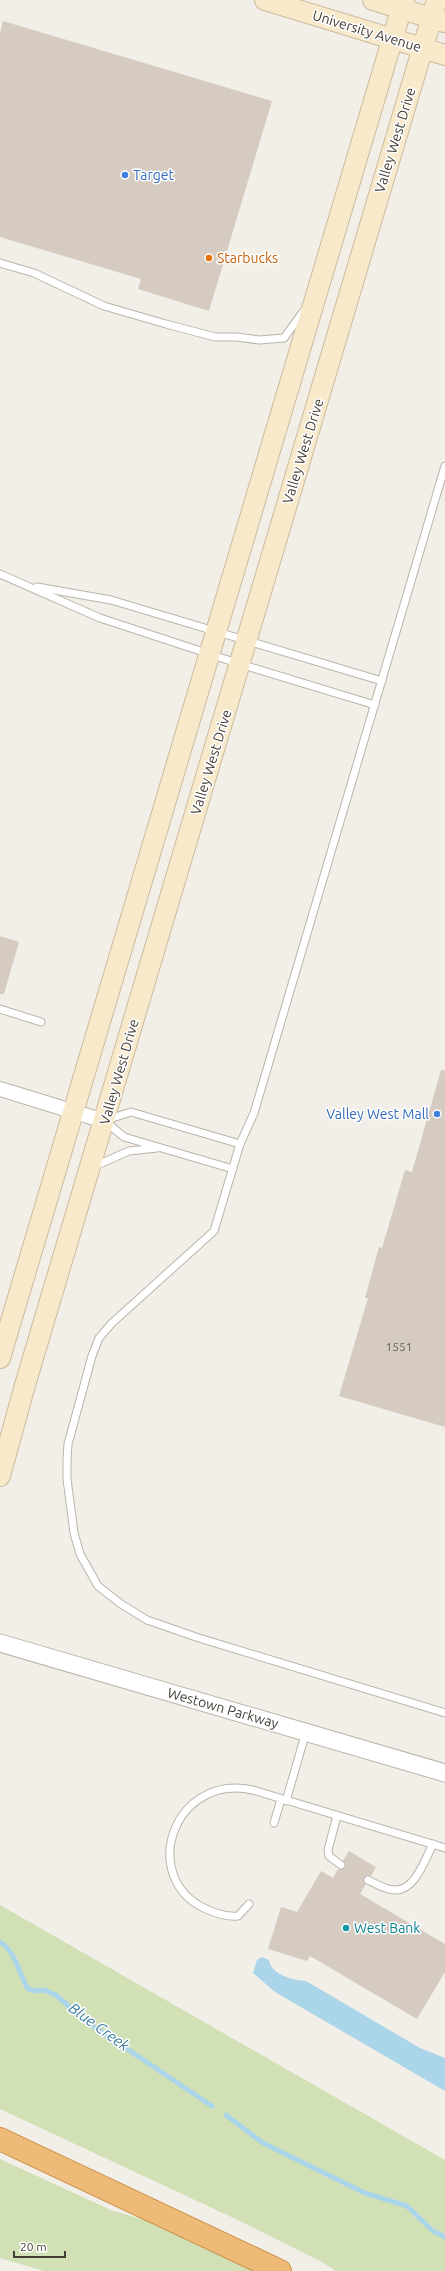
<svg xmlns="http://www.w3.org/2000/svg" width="445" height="2271" font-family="Ubuntu,sans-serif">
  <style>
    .green { fill: #d2e1b5 }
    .water { fill: #abd5e8 }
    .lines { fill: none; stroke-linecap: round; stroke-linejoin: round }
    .stream { stroke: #abd5e8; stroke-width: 5 }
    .building { fill: #d5cbc1 }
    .service-casing { stroke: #bcb4ab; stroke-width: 9 }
    .minor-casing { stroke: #bcb4ab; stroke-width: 16 }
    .tertiary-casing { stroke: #bcb4ab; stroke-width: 19 }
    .secondary-casing { stroke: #ccbb9c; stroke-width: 22 }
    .motorway-casing { stroke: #cb8e48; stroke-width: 24 }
    .service { stroke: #fff; stroke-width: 7 }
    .minor { stroke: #fff; stroke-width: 14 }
    .tertiary { stroke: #fff; stroke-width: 17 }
    .secondary { stroke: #f8e9cb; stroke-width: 20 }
    .motorway { stroke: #edbb77; stroke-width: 22 }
    .shop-dot { fill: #3f7fe0; stroke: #fff; stroke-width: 1.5 }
    .food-dot { fill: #e8710a; stroke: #fff; stroke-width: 1.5 }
    .culture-dot { fill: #0f9aa8; stroke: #fff; stroke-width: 1.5 }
    .labels { text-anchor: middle; stroke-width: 3; stroke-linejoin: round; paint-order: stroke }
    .number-label { font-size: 12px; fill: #68615a }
    .street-label { font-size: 14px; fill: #443e37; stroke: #fff }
    .shop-label { font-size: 14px; fill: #366cbe; stroke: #fff; text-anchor: start }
    .food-label { font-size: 14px; fill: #c56008; stroke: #fff; text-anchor: start }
    .culture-label { font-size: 14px; fill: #0d838f; stroke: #fff; text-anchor: start }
    .water-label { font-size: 15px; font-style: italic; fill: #3b7c9c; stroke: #fff }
  </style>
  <rect width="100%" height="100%" fill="#f2eee8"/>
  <g class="green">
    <path d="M 0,1905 L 445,2160 L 445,2271 L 336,2271 L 320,2261 L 242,2222 L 0,2109 Z"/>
    <path d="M 0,2159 L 111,2210 L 158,2224 L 257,2271 L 44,2271 L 0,2258 Z"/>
  </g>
  <path class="water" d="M 262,1957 L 269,1960 C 271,1975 293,1980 306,1981 L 420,2048 L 445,2058 L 445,2091 L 275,1992 L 253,1973 L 257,1960 Z"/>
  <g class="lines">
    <g class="stream">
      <path d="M 0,1942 C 16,1952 19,1974 28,1989 L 37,1991 L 44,1990 L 56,1995 L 87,2022 L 212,2106"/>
      <path d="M 226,2115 L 263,2143 L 365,2193 L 407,2206 L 433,2231 L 445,2237"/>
    </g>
  </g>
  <g class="building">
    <path d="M 3,21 L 272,101 L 209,311 L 138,289 L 141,279 L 0,237 L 0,33 Z"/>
    <path d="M 0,936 L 19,942 L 4,994 L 0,994 Z"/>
    <path d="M 441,1070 L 445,1071 L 445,1427 L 339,1396 L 368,1298 L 365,1298 L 379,1247 L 382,1248 L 405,1170 L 412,1172 Z"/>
    <path d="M 349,1851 L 376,1867 L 371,1876 L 364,1877 L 366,1884 L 360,1894 L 445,1944 L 445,1972 L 417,2019 L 310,1956 L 307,1961 L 268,1949 L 281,1907 L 297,1912 L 321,1871 L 333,1878 L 338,1869 L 345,1868 L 343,1861 Z"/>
  </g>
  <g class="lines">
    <g class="service-casing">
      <g id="service">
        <path d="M 0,263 L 34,273 L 104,306 L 166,324 L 215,337 L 237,337 L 259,340 L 284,338 L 303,312"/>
        <path d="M 445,466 L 254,1113 L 240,1144 L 214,1231 L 112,1323 L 99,1338 L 92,1356 L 68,1444 L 67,1460 L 67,1479 L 74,1533 L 80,1554 L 98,1586 L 121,1604 L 147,1620 L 199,1638 L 445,1713"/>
        <path d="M 0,574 L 100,618 L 240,664 L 375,705"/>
        <path d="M 37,587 L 111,600 L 382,681"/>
        <path d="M 0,1009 L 41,1022"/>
        <path d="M 106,1120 L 131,1112 L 240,1144"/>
        <path d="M 106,1122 L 124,1137 L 233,1169"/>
        <path d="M 93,1167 L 129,1151 L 157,1148"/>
        <path d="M 286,1801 L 306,1732"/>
        <path d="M 337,1816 L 328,1850 L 329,1856 L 341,1865"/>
        <path d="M 274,1823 L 281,1799"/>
        <path d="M 368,1880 C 376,1884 386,1890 395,1890 C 415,1891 425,1859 433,1844"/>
        <path d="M 249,1904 L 238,1916 C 226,1917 217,1914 206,1909 C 138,1878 173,1773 253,1790 L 445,1848"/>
      </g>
    </g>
    <g class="minor-casing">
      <path id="minor" d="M 0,1089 L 104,1121"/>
    </g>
    <g class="tertiary-casing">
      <path id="tertiary" d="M 0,1643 L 445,1773"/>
    </g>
    <g class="secondary-casing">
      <g id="secondary">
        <path d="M 265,0 L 445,55"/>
        <path d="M 373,0 L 444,22"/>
        <path d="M 0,1358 L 404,0"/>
        <path d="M 0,1476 L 25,1385 L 437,0"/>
      </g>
    </g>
    <g class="motorway-casing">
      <path id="motorway" d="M 0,2139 L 280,2271"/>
    </g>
    <use href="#service" class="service"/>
    <use href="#minor" class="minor"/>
    <use href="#tertiary" class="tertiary"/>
    <use href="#secondary" class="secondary"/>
    <use href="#motorway" class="motorway"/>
  </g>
  <g class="shop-dot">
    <circle cx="125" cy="175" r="4"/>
    <circle cx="437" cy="1114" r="4"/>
  </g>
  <circle class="food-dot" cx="209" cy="258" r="4"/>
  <circle class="culture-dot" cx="346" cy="1928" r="4"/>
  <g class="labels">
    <g class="number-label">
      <text x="399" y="1351">1551</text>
    </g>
    <g class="street-label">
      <text transform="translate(367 31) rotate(17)" y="5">University Avenue</text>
      <text transform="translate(395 140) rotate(-73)" y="5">Valley West Drive</text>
      <text transform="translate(303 451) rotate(-73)" y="5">Valley West Drive</text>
      <text transform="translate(211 762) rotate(-73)" y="5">Valley West Drive</text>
      <text transform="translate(119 1072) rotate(-74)" y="5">Valley West Drive</text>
      <text transform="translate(223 1708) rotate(16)" y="5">Westown Parkway</text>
    </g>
    <g class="shop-label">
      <text x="133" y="180">Target</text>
      <text x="429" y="1119" text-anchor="end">Valley West Mall</text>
    </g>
    <g class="food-label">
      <text x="217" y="263">Starbucks</text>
    </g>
    <g class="culture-label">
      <text x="354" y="1933">West Bank</text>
    </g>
    <g class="water-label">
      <text transform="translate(99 2027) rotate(36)" y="5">Blue Creek</text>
    </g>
  </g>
  <path d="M14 2251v6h51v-6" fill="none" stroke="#443e37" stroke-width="2"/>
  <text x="20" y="2251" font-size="12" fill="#443e37" stroke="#ffffff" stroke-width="3" paint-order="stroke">20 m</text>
</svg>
